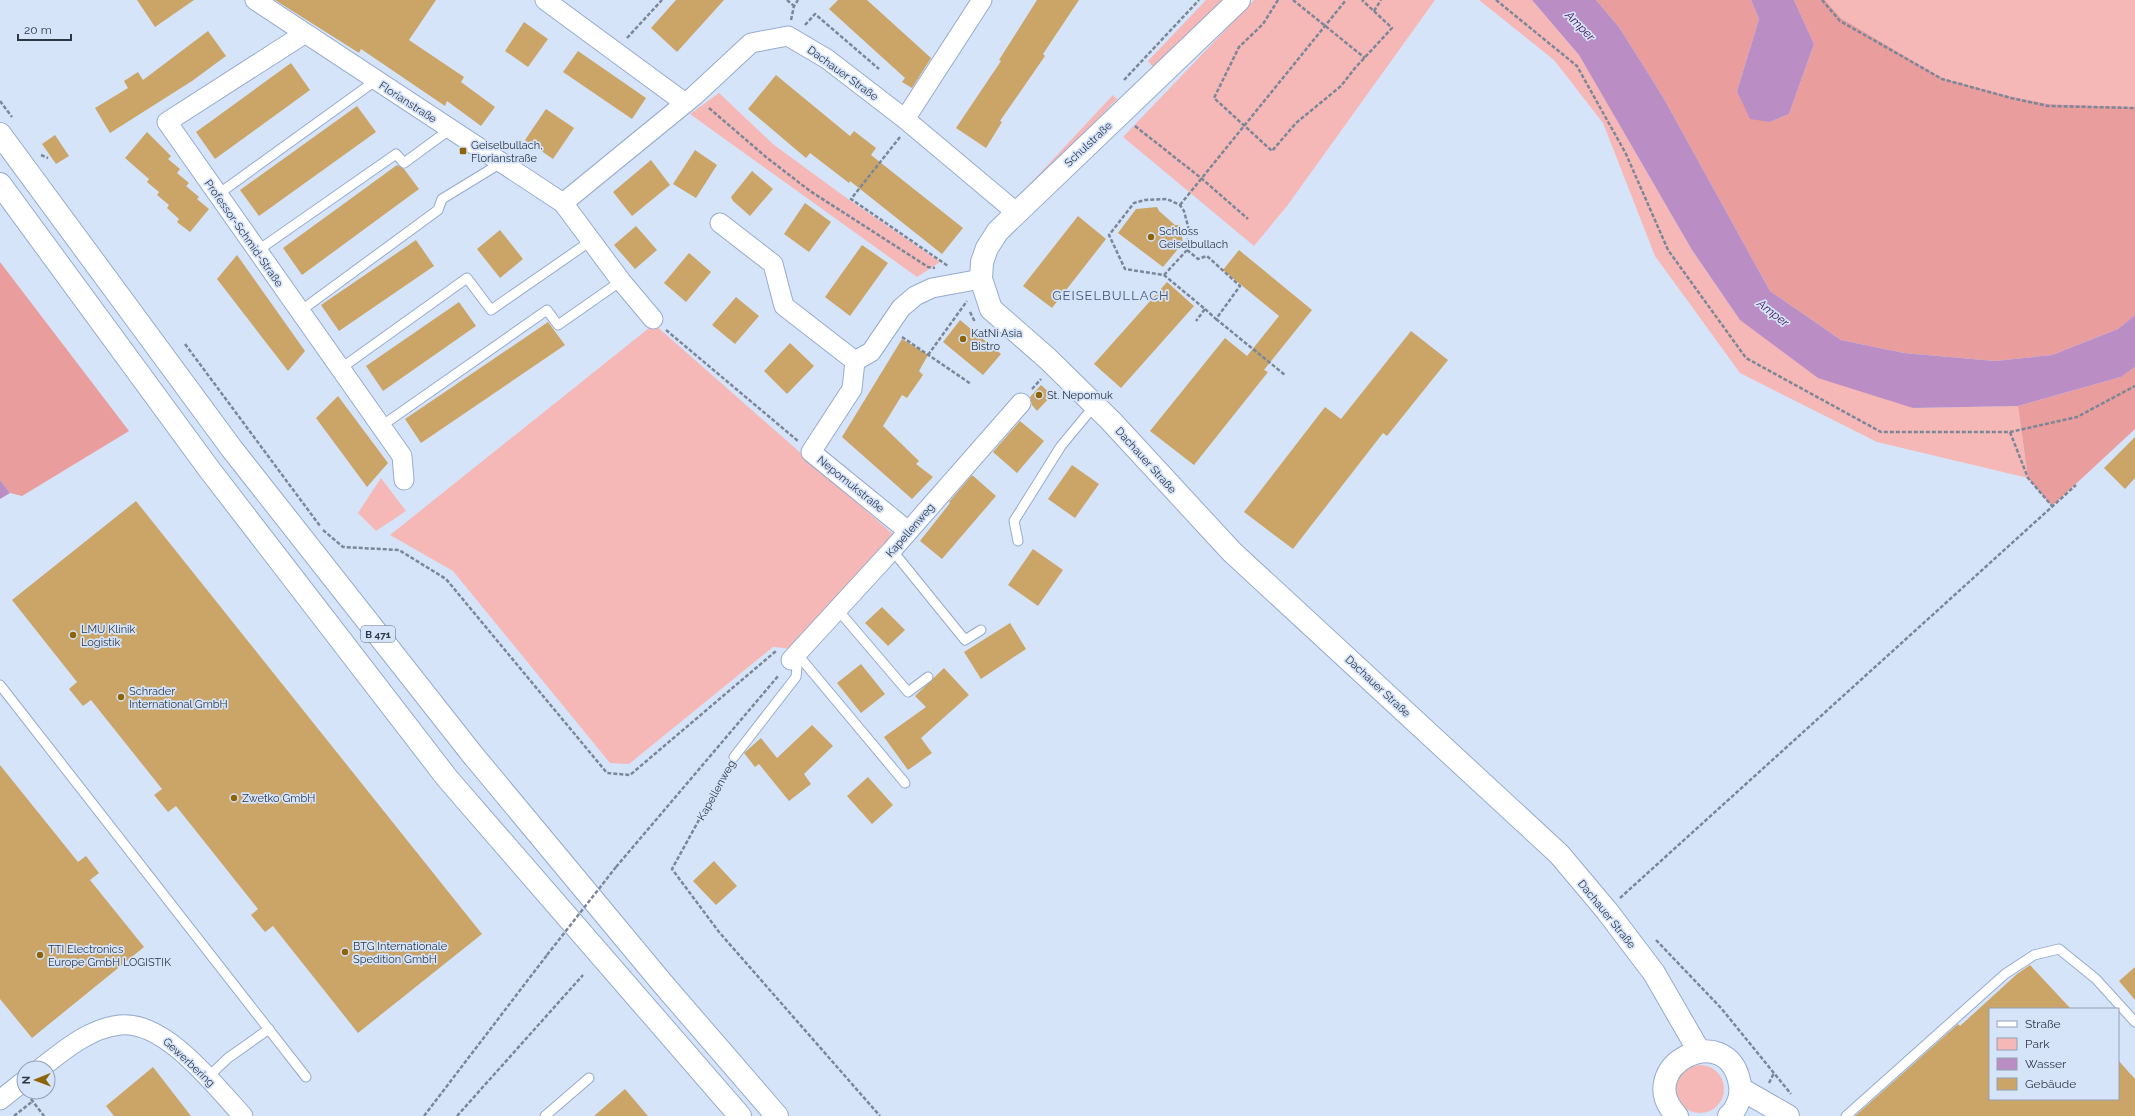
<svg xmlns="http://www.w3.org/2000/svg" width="2135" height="1116" font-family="Raleway,sans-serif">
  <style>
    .green { fill: #f5b8b7 }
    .forest { fill: #e99d9c }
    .water { fill: #ba8ec4 }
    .building { fill: #caa567 }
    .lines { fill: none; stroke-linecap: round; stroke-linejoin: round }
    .service-casing { stroke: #95abce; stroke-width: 11 }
    .minor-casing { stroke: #95abce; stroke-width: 21 }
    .tertiary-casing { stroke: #95abce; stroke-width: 24 }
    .trunk-casing { stroke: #95abce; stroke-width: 24 }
    .path { stroke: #7b8798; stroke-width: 2.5; stroke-dasharray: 4 2; stroke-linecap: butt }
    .service { stroke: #fff; stroke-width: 9 }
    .minor { stroke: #fff; stroke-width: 19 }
    .tertiary { stroke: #fff; stroke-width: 22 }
    .trunk { stroke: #fff; stroke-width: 22 }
    .path-bridge { stroke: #7b8798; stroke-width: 2.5; stroke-dasharray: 4 2; stroke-linecap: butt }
    .poi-dot { fill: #8d6407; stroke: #d6e4fa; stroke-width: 1.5 }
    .labels { text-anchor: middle; stroke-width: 3.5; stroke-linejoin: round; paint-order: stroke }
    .shield { fill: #d6e4fa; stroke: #606b7b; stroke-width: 1 }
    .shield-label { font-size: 10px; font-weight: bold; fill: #2e3745 }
    .street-label { font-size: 11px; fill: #2e3745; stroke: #d6e4fa }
    .poi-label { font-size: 11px; fill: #2e3745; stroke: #d6e4fa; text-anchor: start }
    .water-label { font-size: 12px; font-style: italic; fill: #460f52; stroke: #d6e4fa }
    .quarter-label { font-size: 13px; letter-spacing: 1px; fill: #435674; stroke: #d6e4fa }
  </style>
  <rect width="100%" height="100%" fill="#d6e4fa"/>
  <g class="green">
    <path d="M 1206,0 L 1228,0 L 1180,45 L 1153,67 L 1148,61 Z"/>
    <path d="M 1254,0 L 1435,0 L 1287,206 L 1254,246 L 1123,137 Z"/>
    <path d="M 1479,0 L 1532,0 L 1579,55 L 1692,250 L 1740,320 L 1913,408 L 2018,406 L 2028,478 L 1877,442 L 1740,373 L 1655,256 L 1603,123 L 1554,60 Z"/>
    <path d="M 1825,0 L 2135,0 L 2135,107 L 2049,104 L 2009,96 L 1942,78 L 1841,18 Z"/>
    <path d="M 719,93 L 774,145 L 848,199 L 940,262 L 917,277 L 690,114 Z"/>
    <path d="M 1113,95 L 1117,99 L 1031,187 L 1029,185 Z"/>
    <path d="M 654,324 L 895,536 L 795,649 L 773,647 L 629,764 L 610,763 L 453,571 L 390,535 Z"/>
    <path d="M 381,478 L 406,511 L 376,531 L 358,513 Z"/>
    <circle cx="1700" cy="1089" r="24"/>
  </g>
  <g class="forest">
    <path d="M 1596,0 L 1751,0 L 1759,19 L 1737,91 L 1770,122 L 1789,114 L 1814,44 L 1794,0 L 1825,0 L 1841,18 L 1942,78 L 2009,96 L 2049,104 L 2135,107 L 2135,315 L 2118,329 L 2052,355 L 1995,361 L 1904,353 L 1841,340 L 1770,291 L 1663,97 L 1619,27 Z"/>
    <path d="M 0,262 L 129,431 L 22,496 L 10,493 L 0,480 Z"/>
    <path d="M 2135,367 L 2135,429 L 2052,506 L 2028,478 L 2018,406 L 2121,377 Z"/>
  </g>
  <g class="water">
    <path d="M 1532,0 L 1596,0 L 1619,27 L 1663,97 L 1770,291 L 1841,340 L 1904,353 L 1995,361 L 2052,355 L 2118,329 L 2135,315 L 2135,367 L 2121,377 L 2018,406 L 1913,408 L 1818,378 L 1740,320 L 1692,250 L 1579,55 Z"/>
    <path d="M 1751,0 L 1794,0 L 1814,44 L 1789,114 L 1770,122 L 1750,119 L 1737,91 L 1759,19 Z"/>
    <path d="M 0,480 L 10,493 L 0,499 Z"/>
  </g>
  <g class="building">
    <path d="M 137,0 L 194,0 L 155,27 Z"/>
    <path d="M 275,0 L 436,0 L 409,40 L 464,77 L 461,82 L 495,107 L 481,126 L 447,101 L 445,106 L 361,49 L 359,53 Z"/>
    <path d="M 676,0 L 724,0 L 677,52 L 651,28 Z"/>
    <path d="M 838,0 L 867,0 L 931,58 L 912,88 L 902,82 L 905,78 L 829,9 Z"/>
    <path d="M 1037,0 L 1079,0 L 1043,54 L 1045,56 L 1000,121 L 1002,122 L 986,148 L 956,128 L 1001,61 L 999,60 Z"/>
    <path d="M 524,22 L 548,39 L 528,67 L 505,51 Z"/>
    <path d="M 208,31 L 226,56 L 192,81 L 110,133 L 95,108 L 128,88 L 124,81 L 138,72 L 143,80 Z"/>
    <path d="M 578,51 L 646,98 L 632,119 L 563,72 Z"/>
    <path d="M 291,63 L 310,90 L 215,159 L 196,132 Z"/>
    <path d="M 776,75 L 850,136 L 854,131 L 876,148 L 871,155 L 963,228 L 942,254 L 850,181 L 849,183 L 810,153 L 806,158 L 748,109 Z"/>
    <path d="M 357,106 L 376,132 L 259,216 L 240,190 Z"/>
    <path d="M 546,109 L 574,128 L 553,159 L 525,140 Z"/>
    <path d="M 147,132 L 171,156 L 168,159 L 180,169 L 177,173 L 189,183 L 186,186 L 199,197 L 197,199 L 209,209 L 190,232 L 177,222 L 179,219 L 167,208 L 169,205 L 157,195 L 159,192 L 147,182 L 149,179 L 125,158 Z"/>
    <path d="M 55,135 L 69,156 L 56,164 L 42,144 Z"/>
    <path d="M 695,150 L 717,165 L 696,198 L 673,184 Z"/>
    <path d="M 651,160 L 670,185 L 632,216 L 613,192 Z"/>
    <path d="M 397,165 L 404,169 L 419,189 L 302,275 L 283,248 Z"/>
    <path d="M 752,171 L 773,189 L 750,216 L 733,201 L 731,197 Z"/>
    <path d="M 805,203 L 831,222 L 809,252 L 784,234 Z"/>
    <path d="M 1157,207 L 1159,211 L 1175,225 L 1180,225 L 1183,243 L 1163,267 L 1118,233 L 1136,209 Z"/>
    <path d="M 1078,216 L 1106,239 L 1052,308 L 1023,286 Z"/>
    <path d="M 636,226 L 657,250 L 635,269 L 614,245 Z"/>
    <path d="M 500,230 L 523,259 L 500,278 L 477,249 Z"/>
    <path d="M 416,240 L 434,266 L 339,331 L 321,305 Z"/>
    <path d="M 862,245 L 888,263 L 850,316 L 825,297 Z"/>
    <path d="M 1239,250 L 1312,310 L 1264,370 L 1268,372 L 1194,465 L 1150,431 L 1225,338 L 1247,356 L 1279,316 L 1223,270 Z"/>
    <path d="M 689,253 L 711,272 L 686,302 L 664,283 Z"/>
    <path d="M 237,255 L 305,351 L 288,371 L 217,279 Z"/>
    <path d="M 1167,282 L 1194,306 L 1121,388 L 1094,364 Z"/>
    <path d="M 736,297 L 759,316 L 735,344 L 712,325 Z"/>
    <path d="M 459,302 L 476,326 L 383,391 L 366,366 Z"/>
    <path d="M 960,320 L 1001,354 L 983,375 L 943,342 Z"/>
    <path d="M 548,322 L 565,345 L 421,443 L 405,419 Z"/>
    <path d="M 1411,331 L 1448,360 L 1387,436 L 1383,433 L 1293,549 L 1244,512 L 1325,407 L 1341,419 Z"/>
    <path d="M 902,339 L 928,355 L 919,371 L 923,375 L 907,398 L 902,395 L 883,426 L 919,461 L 916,464 L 933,477 L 912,499 L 842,437 Z"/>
    <path d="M 790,343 L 814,366 L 787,394 L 764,371 Z"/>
    <path d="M 1041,385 L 1052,395 L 1037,411 L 1032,405 L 1030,397 Z"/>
    <path d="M 338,396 L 388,463 L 367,487 L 316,418 Z"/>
    <path d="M 1020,421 L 1044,441 L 1017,473 L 993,452 Z"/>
    <path d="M 2135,437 L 2135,478 L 2125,489 L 2104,468 Z"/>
    <path d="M 1072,465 L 1099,484 L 1075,518 L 1048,499 Z"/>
    <path d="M 972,475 L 996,496 L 942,559 L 920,541 L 950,503 L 949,502 Z"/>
    <path d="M 136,501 L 482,934 L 358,1033 L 273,926 L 265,932 L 251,915 L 258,909 L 176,806 L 168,812 L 154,795 L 162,789 L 91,700 L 83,706 L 69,689 L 77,682 L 12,600 Z"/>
    <path d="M 1033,549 L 1063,570 L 1038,606 L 1008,585 Z"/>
    <path d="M 882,607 L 905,630 L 888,646 L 865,623 Z"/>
    <path d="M 1010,623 L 1026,649 L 981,679 L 964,652 Z"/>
    <path d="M 861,664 L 885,694 L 861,713 L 837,683 Z"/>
    <path d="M 944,668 L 969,695 L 921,738 L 932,753 L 908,770 L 884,737 L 926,707 L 915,696 Z"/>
    <path d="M 812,725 L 833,746 L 804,774 L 811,784 L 789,801 L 759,764 L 755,767 L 744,753 L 761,738 L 777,758 Z"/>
    <path d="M 0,765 L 78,862 L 86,856 L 99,873 L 90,880 L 144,947 L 32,1038 L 0,999 Z"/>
    <path d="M 868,777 L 893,805 L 872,824 L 847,796 Z"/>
    <path d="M 714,861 L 737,886 L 716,905 L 693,881 Z"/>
    <path d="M 2030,965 L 2071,1009 L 1990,1009 L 1990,1099 L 2118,1099 L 2118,1060 L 2135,1079 L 2135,1116 L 1855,1116 L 1958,1024 L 1960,1026 L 2017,974 Z"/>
    <path d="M 2135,967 L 2135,1000 L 2119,981 Z"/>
    <path d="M 153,1067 L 191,1116 L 114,1116 L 106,1106 Z"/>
    <path d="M 625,1089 L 648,1116 L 594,1116 Z"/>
  </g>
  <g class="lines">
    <g class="service-casing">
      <g id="service">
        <path d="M 217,195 L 375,81"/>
        <path d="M 257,251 L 396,154 L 404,163 L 449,130"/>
        <path d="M 299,312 L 438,210 L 442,199 L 501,163"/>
        <path d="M 340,369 L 467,278 L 491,310 L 592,240"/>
        <path d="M 380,427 L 547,310 L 558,325 L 621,281"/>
        <path d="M 1018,541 L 1014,521 L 1061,446 L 1095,405"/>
        <path d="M 892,550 L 965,640 L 981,630"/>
        <path d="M 838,610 L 908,692 L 928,677"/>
        <path d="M 798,655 L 905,783"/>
        <path d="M 0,685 L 306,1077"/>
        <path d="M 734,757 L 796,677 L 798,656"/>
        <path d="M 208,1077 L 228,1058 L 269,1029"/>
        <path d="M 545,1116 L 589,1078"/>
        <path d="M 1846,1116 L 2005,974 L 2034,955 L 2059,949 L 2096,979 L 2135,1022"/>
      </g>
    </g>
    <g class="minor-casing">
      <g id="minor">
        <path d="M 255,0 L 563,203 L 621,281 L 653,319"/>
        <path d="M 545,0 L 685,103"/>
        <path d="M 304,34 L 167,122 L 402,456 L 404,480"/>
        <path d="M 905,119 L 982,0"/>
        <path d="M 563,203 L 694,96 L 751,43 L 788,36 L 827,59 L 905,119 L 1017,213"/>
        <path d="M 720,223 L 773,264 L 784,306 L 855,361"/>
        <path d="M 908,531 L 811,452 L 852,389 L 855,361 L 871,352 L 901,308 L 915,296 L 932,288 L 981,279"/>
        <path d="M 791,660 L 892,550 L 1021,403"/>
        <path d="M 41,1068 C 64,1050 90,1028 120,1025 C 165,1020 215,1086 243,1116"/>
        <path d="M 0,1100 L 24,1081"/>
      </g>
    </g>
    <g class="tertiary-casing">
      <g id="tertiary">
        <path d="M 1239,0 L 998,231 L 987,248 L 982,262 L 981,279 L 991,309 L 1048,359 L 1111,421 L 1232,552 L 1559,854 L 1607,911 L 1654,973 L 1699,1051"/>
        <path d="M 1741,1089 L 1788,1116"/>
        <path d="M 1677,1116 C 1630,1067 1729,1016 1740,1085 C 1742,1096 1737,1109 1729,1116"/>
      </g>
    </g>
    <g class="trunk-casing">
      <g id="trunk">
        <path d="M 0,134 L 232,449 L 472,754 L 663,984 L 777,1116"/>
        <path d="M 0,184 L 209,469 L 447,778 L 740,1116"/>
      </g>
    </g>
    <g class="path">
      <path d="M 787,0 L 794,6"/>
      <path d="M 1278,0 L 1263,24 L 1239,47 L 1214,98 L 1272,151 L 1296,123 L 1341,86 L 1355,68 L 1392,28 L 1362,0"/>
      <path d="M 1293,0 L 1365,58"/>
      <path d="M 1496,0 L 1577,66 L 1626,154 L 1668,250 L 1746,358 L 1881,432 L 2010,432 L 2077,417 L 2135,386"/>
      <path d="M 1822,0 L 1840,21 L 1942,79 L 2011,98 L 2048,106 L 2135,108"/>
      <path d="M 1374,11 L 1381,0"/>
      <path d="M 791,20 L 794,6 L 798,0"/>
      <path d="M 805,25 L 815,14 L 879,69"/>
      <path d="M 627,38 L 662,0"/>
      <path d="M 1124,80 L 1199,0"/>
      <path d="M 0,101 L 12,117"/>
      <path d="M 709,108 L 766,157 L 810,191 L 928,267 L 935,268"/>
      <path d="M 1135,126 L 1201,178 L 1248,219"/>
      <path d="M 900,137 L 851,199 L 948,266"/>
      <path d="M 41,155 L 48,158"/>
      <path d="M 1180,205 L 1346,0"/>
      <path d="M 1187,250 L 1198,259 L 1207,256 L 1240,286 L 1216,319 L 1205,309"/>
      <path d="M 1164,275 L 1187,250 L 1189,230 L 1184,211 L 1180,205 L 1167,199 L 1145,200 L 1134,203 L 1109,235 L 1125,269 L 1164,275 L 1205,309 L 1196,321"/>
      <path d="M 970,312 L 975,322"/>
      <path d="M 1216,319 L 1285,375"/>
      <path d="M 666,330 L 798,441"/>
      <path d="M 902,337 L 971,384"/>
      <path d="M 185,344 L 320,526"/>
      <path d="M 928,355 L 967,301"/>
      <path d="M 1032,389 L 1041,379"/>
      <path d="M 2010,432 L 2028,478 L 2052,506"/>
      <path d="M 323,530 L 343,547 L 399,550 L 446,579 L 607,773 L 630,775 L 776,651"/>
      <path d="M 728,767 L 672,869 L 719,932 L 880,1116"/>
      <path d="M 616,867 L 779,675"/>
      <path d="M 1620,898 L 2076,485"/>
      <path d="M 1656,940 L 1721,1008 L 1791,1094"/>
      <path d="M 1769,1083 L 1774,1073"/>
      <path d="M 31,1099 L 44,1116"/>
      <path d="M 14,1116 L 33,1101"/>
      <path d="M 424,1116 L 547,955"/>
      <path d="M 457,1116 L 583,975"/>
    </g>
    <use href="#service" class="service"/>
    <use href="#minor" class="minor"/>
    <use href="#tertiary" class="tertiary"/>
    <use href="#trunk" class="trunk"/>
    <path class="path-bridge" d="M 547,955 L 616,867"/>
  </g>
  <g class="poi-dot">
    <rect x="459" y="147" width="8" height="8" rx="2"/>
    <circle cx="1151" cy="237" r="4"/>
    <circle cx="963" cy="339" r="4"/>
    <circle cx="1039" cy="395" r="4"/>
    <circle cx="73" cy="635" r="4"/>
    <circle cx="121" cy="697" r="4"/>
    <circle cx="234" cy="798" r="4"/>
    <circle cx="345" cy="952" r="4"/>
    <circle cx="40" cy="955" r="4"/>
  </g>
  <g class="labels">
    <rect class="shield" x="361" y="626" width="34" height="16" rx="3"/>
    <g class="shield-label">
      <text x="378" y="638">B 471</text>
    </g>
    <g class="street-label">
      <text transform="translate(843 73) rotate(36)" y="4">Dachauer Straße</text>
      <text transform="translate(408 102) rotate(33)" y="4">Florianstraße</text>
      <text transform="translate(1088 144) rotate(-43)" y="4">Schulstraße</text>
      <text transform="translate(244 233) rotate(55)" y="4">Professor-Schmid-Straße</text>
      <text transform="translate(1146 460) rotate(48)" y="4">Dachauer Straße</text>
      <text transform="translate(851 484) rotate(39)" y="4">Nepomukstraße</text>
      <text transform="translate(910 530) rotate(-49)" y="4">Kapellenweg</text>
      <text transform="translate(1378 686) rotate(43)" y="4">Dachauer Straße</text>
      <text transform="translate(716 790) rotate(-61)" y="4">Kapellenweg</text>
      <text transform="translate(1607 914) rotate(51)" y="4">Dachauer Straße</text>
      <text transform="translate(189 1062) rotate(43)" y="4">Gewerbering</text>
    </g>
    <g class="poi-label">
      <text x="471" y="149">Geiselbullach,<tspan x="471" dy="13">Florianstraße</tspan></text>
      <text x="1159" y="235">Schloss<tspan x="1159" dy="13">Geiselbullach</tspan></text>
      <text x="971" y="337">KatNi Asia<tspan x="971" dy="13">Bistro</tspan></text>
      <text x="1047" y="399">St. Nepomuk</text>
      <text x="81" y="633">LMU Klinik<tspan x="81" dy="13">Logistik</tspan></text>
      <text x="129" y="695">Schrader<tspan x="129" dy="13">International GmbH</tspan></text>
      <text x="242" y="802">Zwetko GmbH</text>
      <text x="353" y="950">BTG Internationale<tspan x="353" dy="13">Spedition GmbH</tspan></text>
      <text x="48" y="953">TTI Electronics<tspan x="48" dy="13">Europe GmbH LOGISTIK</tspan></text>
    </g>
    <g class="water-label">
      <text transform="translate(1580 26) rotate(45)" y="4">Amper</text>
      <text transform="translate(1773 313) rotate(38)" y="4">Amper</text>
    </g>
    <g class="quarter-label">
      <text x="1111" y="300">GEISELBULLACH</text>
    </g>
  </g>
  <rect x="1989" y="1008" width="130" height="92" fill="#d6e4fa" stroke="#939fb2"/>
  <rect x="1997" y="1021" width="20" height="6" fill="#ffffff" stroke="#939fb2"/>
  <text x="2025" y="1028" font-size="12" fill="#2e3745">Straße</text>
  <rect x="1997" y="1038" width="20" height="12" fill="#f5b8b7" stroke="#939fb2"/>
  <text x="2025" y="1048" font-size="12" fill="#2e3745">Park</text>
  <rect x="1997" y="1058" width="20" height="12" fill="#ba8ec4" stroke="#939fb2"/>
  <text x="2025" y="1068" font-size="12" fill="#2e3745">Wasser</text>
  <rect x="1997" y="1078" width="20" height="12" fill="#caa567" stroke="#939fb2"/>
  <text x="2025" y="1088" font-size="12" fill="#2e3745">Gebäude</text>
  <g transform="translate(36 1080) rotate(269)"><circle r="19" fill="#d6e4fa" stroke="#939fb2"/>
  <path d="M0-3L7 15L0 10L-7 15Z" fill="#8d6407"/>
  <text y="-6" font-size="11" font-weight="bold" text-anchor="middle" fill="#2e3745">N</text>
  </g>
  <path d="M18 34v6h53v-6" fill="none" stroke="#2e3745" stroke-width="2"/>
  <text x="24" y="34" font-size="12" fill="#2e3745" stroke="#d6e4fa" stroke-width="3" paint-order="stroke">20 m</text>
</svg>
